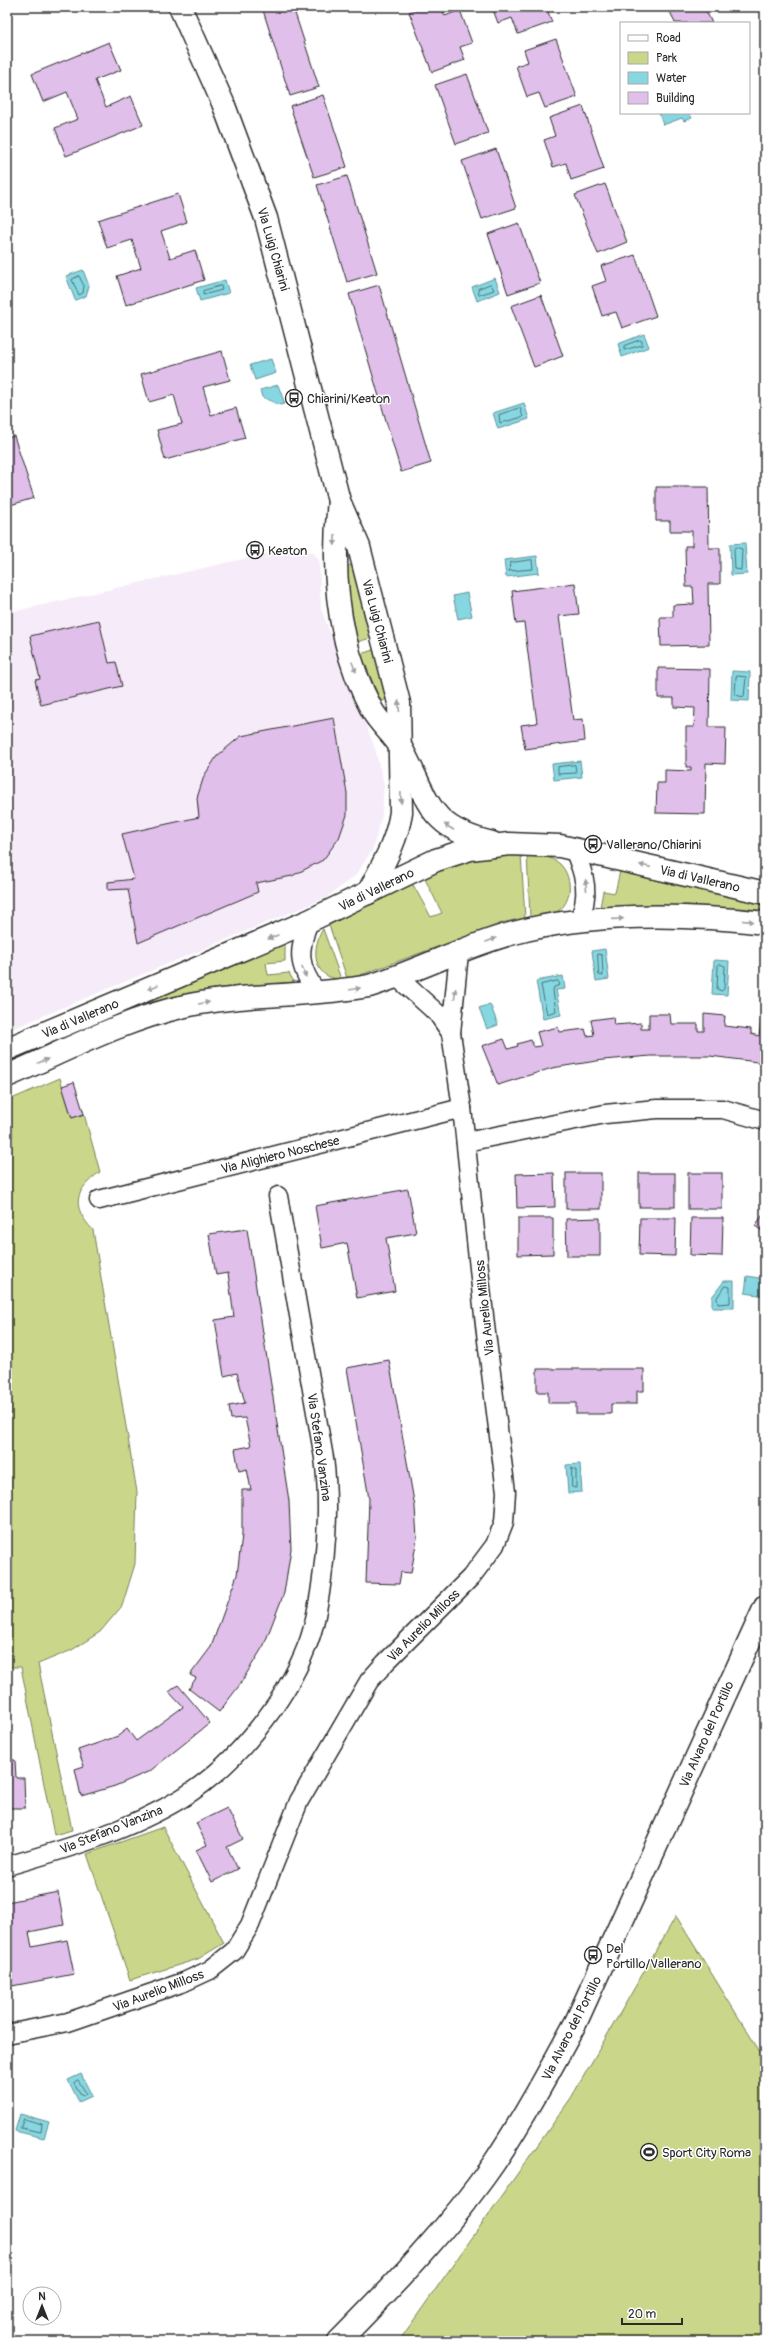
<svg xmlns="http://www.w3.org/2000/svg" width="772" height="2348" font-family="Pangolin,sans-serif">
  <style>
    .built { fill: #f6ecf9 }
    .green { fill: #cad78a; stroke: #7a815a }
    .water { fill: #86d7e1; stroke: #629298 }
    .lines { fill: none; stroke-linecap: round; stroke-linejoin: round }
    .shore { stroke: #4f7074; stroke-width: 1 }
    .building { fill: #e0bfeb; stroke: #2b2b2b }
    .minor-casing { stroke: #2b2b2b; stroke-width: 21 }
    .tertiary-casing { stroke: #2b2b2b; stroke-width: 25 }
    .minor { stroke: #fff; stroke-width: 18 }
    .tertiary { stroke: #fff; stroke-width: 22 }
    .oneway { fill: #a0a0a0 }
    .labels { text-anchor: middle; stroke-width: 3; stroke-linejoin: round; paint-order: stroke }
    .street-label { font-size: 13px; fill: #2b2b2b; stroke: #fff }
    .poi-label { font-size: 13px; fill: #2b2b2b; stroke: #fff; text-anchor: start }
  </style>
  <rect width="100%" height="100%" fill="#fff"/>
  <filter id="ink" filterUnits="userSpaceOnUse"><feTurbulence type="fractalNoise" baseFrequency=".025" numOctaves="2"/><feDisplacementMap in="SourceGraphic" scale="8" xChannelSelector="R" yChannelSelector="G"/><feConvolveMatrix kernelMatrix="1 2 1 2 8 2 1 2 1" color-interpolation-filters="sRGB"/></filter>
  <g filter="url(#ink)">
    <path class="built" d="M 295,547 L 313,552 L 319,560 L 321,609 L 375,748 L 384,785 L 382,815 L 373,849 L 356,875 L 326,898 L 7,1031 L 7,613 Z"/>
    <g class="green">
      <path d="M 350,565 L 353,565 L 374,637 L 357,642 L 345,569 Z"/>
      <path d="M 376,649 L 388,698 L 381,702 L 361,654 Z"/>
      <path d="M 521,854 L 525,918 L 505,922 L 355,977 L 347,978 L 329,925 L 412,883 L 431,917 L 442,913 L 424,877 C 456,863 487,855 521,854 Z"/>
      <path d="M 527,854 C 538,855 551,856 560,864 C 574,878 573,907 552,914 C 545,916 537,916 530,917 Z"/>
      <path d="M 620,871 L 765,904 L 765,911 L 688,905 L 600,908 L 603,891 L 615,893 Z"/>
      <path d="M 323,929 L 341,979 C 312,979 311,948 323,929 Z"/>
      <path d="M 285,943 L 285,961 L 266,963 L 268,975 L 289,973 L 294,982 L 220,988 L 146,1003 Z"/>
      <path d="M 60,1078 L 72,1118 L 84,1114 L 100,1172 C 75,1190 70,1206 93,1230 L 137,1492 L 135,1564 L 122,1606 L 100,1632 L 72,1650 L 38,1664 L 72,1830 L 54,1835 L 21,1667 L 7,1667 L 7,1101 Z"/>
      <path d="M 163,1827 L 224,1943 L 198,1959 L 130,1980 L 87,1854 Z"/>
      <path d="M 676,1916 L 765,2060 L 765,2341 L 399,2341 L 571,2098 Z"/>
    </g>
    <g class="water">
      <path d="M 659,113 L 689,113 L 692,118 L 684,121 L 682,118 L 663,125 Z"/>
      <path d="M 83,270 L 89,286 L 86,296 L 75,300 L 66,276 Z"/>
      <path d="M 495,278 L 500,292 L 477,301 L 472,287 Z"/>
      <path d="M 225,280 L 229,293 L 200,301 L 196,288 Z"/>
      <path d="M 644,334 L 649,347 L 622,357 L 618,344 Z"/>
      <path d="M 271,359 L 276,373 L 255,380 L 250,365 Z"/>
      <path d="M 278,385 L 285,404 L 280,405 L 262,397 L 260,390 Z"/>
      <path d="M 524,403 L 529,419 L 498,429 L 493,413 Z"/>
      <path d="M 745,543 L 747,574 L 731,575 L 730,544 Z"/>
      <path d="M 537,556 L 539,573 L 506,577 L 504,560 Z"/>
      <path d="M 467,593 L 472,616 L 458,619 L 453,596 Z"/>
      <path d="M 732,671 L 750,672 L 749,701 L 731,700 Z"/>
      <path d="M 580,761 L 582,777 L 554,780 L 552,764 Z"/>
      <path d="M 605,949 L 609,979 L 596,981 L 592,951 Z"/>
      <path d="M 714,960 L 729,961 L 727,995 L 712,994 Z"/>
      <path d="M 563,976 L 565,989 L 556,990 L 561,1015 L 543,1019 L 536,981 Z"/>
      <path d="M 490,1004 L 498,1025 L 487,1029 L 479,1008 Z"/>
      <path d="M 747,1276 L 765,1279 L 765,1296 L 745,1293 Z"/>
      <path d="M 724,1281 L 734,1281 L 734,1308 L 712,1308 L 712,1297 Z"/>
      <path d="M 580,1464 L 582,1492 L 568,1493 L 566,1465 Z"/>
      <path d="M 81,2074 L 92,2096 L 79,2102 L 68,2080 Z"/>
      <path d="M 20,2114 L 49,2122 L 44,2138 L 15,2131 Z"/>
    </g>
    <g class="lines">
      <g class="shore">
        <path d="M 79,276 L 84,286 L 83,293 L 79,295 L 72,280 Z"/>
        <path d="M 491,284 L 494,290 L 479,295 L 478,289 Z"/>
        <path d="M 221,286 L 222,290 L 203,295 L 203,291 Z"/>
        <path d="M 640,340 L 642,341 L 642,345 L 624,350 L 624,346 Z"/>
        <path d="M 520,408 L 523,417 L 500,423 L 499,415 Z"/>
        <path d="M 736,547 L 742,549 L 741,570 L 735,569 L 734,549 Z"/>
        <path d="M 532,560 L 533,569 L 509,571 L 510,563 Z"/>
        <path d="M 738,676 L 746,677 L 744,697 L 735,695 L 736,677 Z"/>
        <path d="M 575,765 L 576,773 L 558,774 L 558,767 Z"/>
        <path d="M 598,954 L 602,955 L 603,976 L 599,975 Z"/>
        <path d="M 720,964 L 725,966 L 724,989 L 722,991 L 717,989 L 718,966 Z"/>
        <path d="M 558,981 L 560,985 L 554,987 L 553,991 L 556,1011 L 547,1014 L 541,985 Z"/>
        <path d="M 725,1286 L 730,1287 L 730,1303 L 718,1304 L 717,1298 Z"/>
        <path d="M 572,1468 L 576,1470 L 576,1488 L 572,1487 Z"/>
        <path d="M 78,2080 L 86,2093 L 82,2096 L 74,2083 Z"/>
        <path d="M 24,2119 L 42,2124 L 41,2132 L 21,2128 Z"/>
      </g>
    </g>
    <g class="building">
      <path d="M 262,7 L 293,7 L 319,87 L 290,96 Z"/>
      <path d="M 424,7 L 441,7 L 445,16 L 460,10 L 472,43 L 460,47 L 465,60 L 432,72 L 409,12 Z"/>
      <path d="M 492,7 L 546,7 L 552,22 L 518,34 L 512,18 L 498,23 Z"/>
      <path d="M 674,7 L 704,7 L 712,23 L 675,23 L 669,9 Z"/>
      <path d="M 556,39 L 577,97 L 545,108 L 539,93 L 527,97 L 516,66 L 528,62 L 524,50 Z"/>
      <path d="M 109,42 L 121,70 L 95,80 L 106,107 L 131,96 L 143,125 L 66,156 L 55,128 L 78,119 L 67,92 L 43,102 L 32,74 Z"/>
      <path d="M 467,74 L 488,133 L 456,144 L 435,85 Z"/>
      <path d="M 323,95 L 347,167 L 314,177 L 290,106 Z"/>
      <path d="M 583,106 L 604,169 L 571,180 L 566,163 L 553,167 L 544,140 L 555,136 L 549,118 Z"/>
      <path d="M 496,149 L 516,208 L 482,219 L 462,161 Z"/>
      <path d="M 347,176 L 377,273 L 347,282 L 317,185 Z"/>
      <path d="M 605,184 L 627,242 L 598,254 L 575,195 Z"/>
      <path d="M 178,194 L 187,222 L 161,231 L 170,258 L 195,250 L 204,280 L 126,305 L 117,276 L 141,268 L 132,240 L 107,248 L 98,220 Z"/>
      <path d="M 519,223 L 540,283 L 508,294 L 488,234 Z"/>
      <path d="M 635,255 L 656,316 L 622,328 L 616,312 L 602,316 L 592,286 L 606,281 L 601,266 Z"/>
      <path d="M 379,285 L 431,463 L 401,472 L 349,294 Z"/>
      <path d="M 541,295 L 563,356 L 534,367 L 511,306 Z"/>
      <path d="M 222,351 L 230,380 L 203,387 L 211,415 L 236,408 L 245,438 L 165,460 L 157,430 L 182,424 L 174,395 L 149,402 L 141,374 Z"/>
      <path d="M 14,436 L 34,498 L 7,506 L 7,438 Z"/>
      <path d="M 656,487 L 708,487 L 709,548 L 720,548 L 720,584 L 708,584 L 709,645 L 661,646 L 660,617 L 673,617 L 673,605 L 694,604 L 693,587 L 686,587 L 685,546 L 692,546 L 692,531 L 670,531 L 670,521 L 656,521 Z"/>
      <path d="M 575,583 L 579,614 L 559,616 L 573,720 L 583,719 L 585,741 L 525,749 L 521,725 L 537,723 L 524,623 L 516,624 L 512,591 Z"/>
      <path d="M 99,620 L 109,663 L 116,662 L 122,686 L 41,705 L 35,680 L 40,679 L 30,636 Z"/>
      <path d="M 658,668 L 710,669 L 709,727 L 726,727 L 725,764 L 706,763 L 705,814 L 656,813 L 657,783 L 665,783 L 665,770 L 691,771 L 691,767 L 686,767 L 686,727 L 694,727 L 695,708 L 674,707 L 674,698 L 658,698 Z"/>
      <path d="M 334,718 L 347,793 L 347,815 L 339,838 L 323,860 L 292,876 L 256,883 L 258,892 L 138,943 L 128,889 L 108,890 L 108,882 L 134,879 L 122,834 L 199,817 L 197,798 L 204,776 L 217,756 L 241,736 Z"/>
      <path d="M 649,1014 L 670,1014 L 671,1024 L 698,1024 L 698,1031 L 704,1031 L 704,1014 L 725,1016 L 724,1026 L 751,1029 L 751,1034 L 759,1036 L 761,1020 L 765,1021 L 765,1063 L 710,1056 L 651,1056 L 603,1060 L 552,1068 L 498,1085 L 482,1046 L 504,1039 L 508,1049 L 518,1046 L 517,1044 L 531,1040 L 534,1047 L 541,1046 L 537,1032 L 558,1027 L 560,1032 L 585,1029 L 587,1036 L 594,1035 L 591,1020 L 613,1017 L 614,1025 L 641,1023 L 641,1029 L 649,1029 Z"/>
      <path d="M 74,1082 L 84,1114 L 72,1118 L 62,1086 Z"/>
      <path d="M 554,1173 L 555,1207 L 517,1208 L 516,1174 Z"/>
      <rect x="566" y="1173" width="35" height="36"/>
      <rect x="639" y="1173" width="36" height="34"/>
      <rect x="688" y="1173" width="34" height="36"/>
      <path d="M 408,1189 L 416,1233 L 386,1238 L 395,1291 L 357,1298 L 347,1243 L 322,1248 L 315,1206 Z"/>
      <path d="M 765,1212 L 765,1233 L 755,1226 Z"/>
      <path d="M 518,1218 L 553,1218 L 553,1254 L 518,1255 Z"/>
      <path d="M 600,1218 L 600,1256 L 567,1256 L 566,1219 Z"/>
      <path d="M 640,1218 L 676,1218 L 675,1256 L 639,1255 Z"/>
      <path d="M 691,1218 L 723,1218 L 722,1256 L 690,1255 Z"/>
      <path d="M 247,1229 L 289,1501 L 291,1549 L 284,1593 L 264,1645 L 239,1686 L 219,1712 L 189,1689 L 196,1678 L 190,1675 L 211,1647 L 237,1575 L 242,1535 L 242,1490 L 251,1490 L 247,1469 L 239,1471 L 235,1449 L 251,1446 L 245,1418 L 231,1419 L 229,1406 L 245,1403 L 237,1373 L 224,1376 L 215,1320 L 234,1317 L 228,1273 L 216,1275 L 209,1234 Z"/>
      <path d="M 389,1360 L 415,1507 L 417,1538 L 411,1573 L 401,1572 L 399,1584 L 366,1583 L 369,1499 L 347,1368 Z"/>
      <path d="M 537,1369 L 644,1369 L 644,1391 L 637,1391 L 637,1404 L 611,1404 L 611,1414 L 576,1414 L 576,1403 L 548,1403 L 548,1392 L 537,1392 Z"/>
      <path d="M 178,1685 L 210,1723 L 150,1771 L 115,1786 L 81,1796 L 75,1769 L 84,1766 L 78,1750 L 118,1736 L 127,1729 L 136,1741 L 183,1707 L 169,1692 Z"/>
      <path d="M 7,1760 L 15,1760 L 16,1778 L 24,1778 L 25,1808 L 7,1808 Z"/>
      <path d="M 227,1808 L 243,1839 L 227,1847 L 238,1869 L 212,1882 L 196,1850 L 207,1845 L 196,1823 Z"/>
      <path d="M 58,1892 L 64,1925 L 29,1932 L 32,1947 L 67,1940 L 74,1974 L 7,1987 L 7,1902 Z"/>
    </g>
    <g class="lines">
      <g class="minor-casing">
        <g id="minor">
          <path d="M 574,849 C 585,876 591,895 578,922"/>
          <path d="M 309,921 C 297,952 298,966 317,993"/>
          <path d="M 397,977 L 438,1014 L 451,1033"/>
          <path d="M 466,1142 L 605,1114 L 657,1109 L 723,1109 L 765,1121"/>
          <path d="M 99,1200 L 462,1108"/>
          <path d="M 7,1866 C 66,1849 128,1831 182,1798 C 234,1766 285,1703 307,1646 C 314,1629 317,1611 320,1593 C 327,1547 330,1504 324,1458 L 278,1196"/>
          <path d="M 7,2034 L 68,2022 L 184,1982 L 210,1970 L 234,1951 L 250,1925 L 299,1801 L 369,1681 L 385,1663 L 471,1577 L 495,1545 L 504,1522 L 506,1492 L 485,1325 L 462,1108 L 451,1033 L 459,953"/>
        </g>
      </g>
      <g class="tertiary-casing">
        <g id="tertiary">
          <path d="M 180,7 L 223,103 L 266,218 L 339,501 L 359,547 L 399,703 L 401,812 C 397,842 382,866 368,893"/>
          <path d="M 339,501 C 331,573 337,645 372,710 C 379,723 392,733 400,746 C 430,799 424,827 492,843"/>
          <path d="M 7,1049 L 309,921 L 436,860 L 470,849 L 509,844 L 560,846 L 765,893"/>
          <path d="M 7,1076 C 65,1051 123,1020 185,1006 C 245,993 308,997 369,986 C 418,971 464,946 514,933 C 590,912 687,914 765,923"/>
          <path d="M 339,2341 C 394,2285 449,2228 494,2163 C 524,2118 550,2070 576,2022 L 765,1607"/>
        </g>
      </g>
      <use href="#minor" class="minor"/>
      <use href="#tertiary" class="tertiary"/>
    </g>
    <defs><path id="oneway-solid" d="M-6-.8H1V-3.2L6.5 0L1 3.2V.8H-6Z"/></defs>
    <g class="oneway">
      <use href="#oneway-solid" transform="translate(335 540) rotate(92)"/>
      <use href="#oneway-solid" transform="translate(354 667) rotate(68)"/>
      <use href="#oneway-solid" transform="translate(399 706) rotate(-94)"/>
      <use href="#oneway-solid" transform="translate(401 798) rotate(89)"/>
      <use href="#oneway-solid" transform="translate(449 827) rotate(-147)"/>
      <use href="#oneway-solid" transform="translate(645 866) rotate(-167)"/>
      <use href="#oneway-solid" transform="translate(586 885) rotate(-95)"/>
      <use href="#oneway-solid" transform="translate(618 919) rotate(-4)"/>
      <use href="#oneway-solid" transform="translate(748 921) rotate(5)"/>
      <use href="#oneway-solid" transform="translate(273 937) rotate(157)"/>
      <use href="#oneway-solid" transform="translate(491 940) rotate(-21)"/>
      <use href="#oneway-solid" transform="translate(304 972) rotate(68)"/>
      <use href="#oneway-solid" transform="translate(153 987) rotate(157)"/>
      <use href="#oneway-solid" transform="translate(355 989) rotate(-10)"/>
      <use href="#oneway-solid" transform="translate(455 994) rotate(-84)"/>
      <use href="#oneway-solid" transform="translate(204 1003) rotate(-9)"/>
      <use href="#oneway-solid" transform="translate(43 1061) rotate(-23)"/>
    </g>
  </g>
  <defs>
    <g id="bus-ring" transform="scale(0.9)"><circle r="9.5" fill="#fff" stroke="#2b2b2b" stroke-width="1.5"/><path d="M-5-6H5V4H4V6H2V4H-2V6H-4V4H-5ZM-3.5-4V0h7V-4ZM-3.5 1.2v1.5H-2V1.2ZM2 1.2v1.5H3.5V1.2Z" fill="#2b2b2b"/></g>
    <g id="stadium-ring" transform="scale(0.9)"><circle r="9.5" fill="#fff" stroke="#2b2b2b" stroke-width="1.5"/><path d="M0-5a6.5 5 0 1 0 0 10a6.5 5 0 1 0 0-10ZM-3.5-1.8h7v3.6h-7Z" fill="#2b2b2b"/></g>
  </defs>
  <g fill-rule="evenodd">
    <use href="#bus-ring" x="294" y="398"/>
    <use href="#bus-ring" x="255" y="550"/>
    <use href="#bus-ring" x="593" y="844"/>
    <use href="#bus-ring" x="593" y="1955"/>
    <use href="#stadium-ring" x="649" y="2152"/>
  </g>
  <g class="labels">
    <g class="street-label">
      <text transform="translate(274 249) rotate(74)" y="5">Via Luigi Chiarini</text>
      <text transform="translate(378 621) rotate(75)" y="5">Via Luigi Chiarini</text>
      <text transform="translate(700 878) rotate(13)" y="5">Via di Vallerano</text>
      <text transform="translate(376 889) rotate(-26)" y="5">Via di Vallerano</text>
      <text transform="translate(80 1018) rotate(-23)" y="5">Via di Vallerano</text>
      <text transform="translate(280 1154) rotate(-14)" y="5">Via Alighiero Noschese</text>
      <text transform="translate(484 1308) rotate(-96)" y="5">Via Aurelio Milloss</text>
      <text transform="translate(320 1447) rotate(82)" y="5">Via Stefano Vanzina</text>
      <text transform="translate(423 1625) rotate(-45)" y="5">Via Aurelio Milloss</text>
      <text transform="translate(706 1734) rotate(-66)" y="5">Via Alvaro del Portillo</text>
      <text transform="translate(111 1829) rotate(-22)" y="5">Via Stefano Vanzina</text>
      <text transform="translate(158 1990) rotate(-21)" y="5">Via Aurelio Milloss</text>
      <text transform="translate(571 2028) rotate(-63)" y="5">Via Alvaro del Portillo</text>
    </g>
    <g class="poi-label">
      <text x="307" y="403">Chiarini/Keaton</text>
      <text x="268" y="555">Keaton</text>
      <text x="606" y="849">Vallerano/Chiarini</text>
      <text x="606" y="1953">Del<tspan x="606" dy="15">Portillo/Vallerano</tspan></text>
      <text x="662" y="2157">Sport City Roma</text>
    </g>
  </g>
  <rect width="772" height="2348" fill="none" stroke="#fff" stroke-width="24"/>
  <rect x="12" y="12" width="748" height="2324" fill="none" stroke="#2b2b2b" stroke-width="1.5" filter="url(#ink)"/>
  <rect x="620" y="22" width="130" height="92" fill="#ffffff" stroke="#aaaaaa"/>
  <rect x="628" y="35" width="20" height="6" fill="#ffffff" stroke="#aaaaaa"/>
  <text x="656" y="42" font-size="12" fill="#2b2b2b">Road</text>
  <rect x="628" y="52" width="20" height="12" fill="#cad78a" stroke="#aaaaaa"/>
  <text x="656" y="62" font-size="12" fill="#2b2b2b">Park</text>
  <rect x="628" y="72" width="20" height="12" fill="#86d7e1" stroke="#aaaaaa"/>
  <text x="656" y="82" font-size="12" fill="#2b2b2b">Water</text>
  <rect x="628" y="92" width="20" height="12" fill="#e0bfeb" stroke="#aaaaaa"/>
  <text x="656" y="102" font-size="12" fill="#2b2b2b">Building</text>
  <g transform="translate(42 2306)"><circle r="19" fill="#ffffff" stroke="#aaaaaa"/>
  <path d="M0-3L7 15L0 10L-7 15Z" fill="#2b2b2b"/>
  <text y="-6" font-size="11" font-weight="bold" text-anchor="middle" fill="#2b2b2b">N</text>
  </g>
  <path d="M622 2318v6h60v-6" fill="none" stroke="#2b2b2b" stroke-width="2"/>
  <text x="628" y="2318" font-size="12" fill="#2b2b2b" stroke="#ffffff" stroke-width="3" paint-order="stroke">20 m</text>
</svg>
